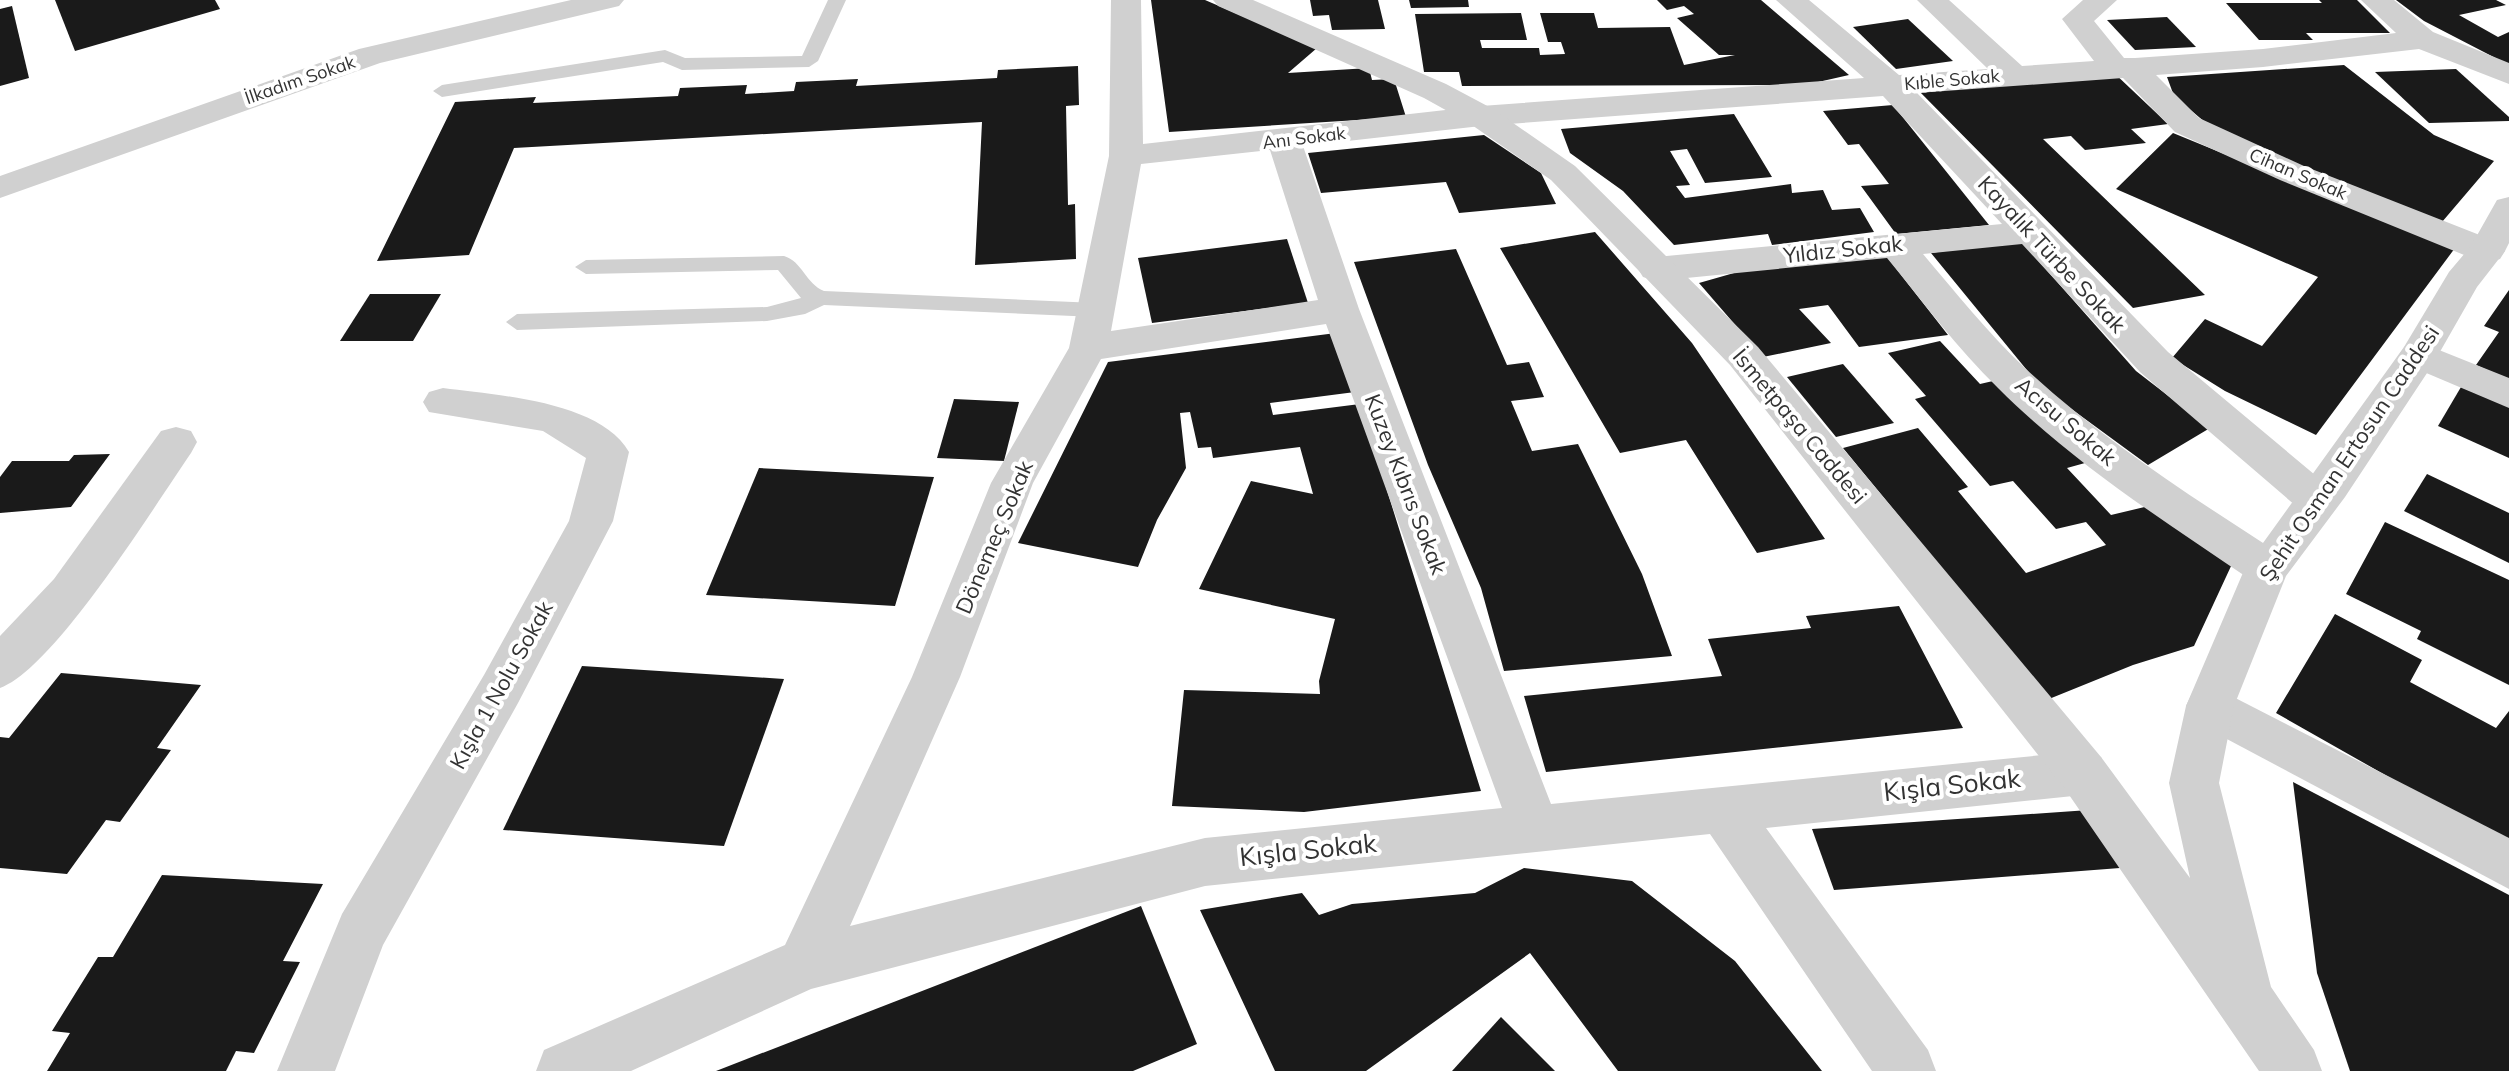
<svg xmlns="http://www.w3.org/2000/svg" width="2509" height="1071" font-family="Mulish,sans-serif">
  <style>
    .building { fill: #1a1a1a }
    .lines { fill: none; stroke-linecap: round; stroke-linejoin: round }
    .service { fill: #d0d0d0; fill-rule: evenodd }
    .minor { fill: #d0d0d0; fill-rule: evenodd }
    .tertiary { fill: #d0d0d0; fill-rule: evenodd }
    .labels { text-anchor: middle; stroke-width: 8; stroke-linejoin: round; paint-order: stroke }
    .far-street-label { font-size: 18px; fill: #333; stroke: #fff }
    .street-label { font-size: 22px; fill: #333; stroke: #fff }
    .near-street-label { font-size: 26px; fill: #333; stroke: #fff }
  </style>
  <rect width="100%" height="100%" fill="#fff"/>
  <g class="building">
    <path d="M 55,0 L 215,0 L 220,9 L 75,51 Z"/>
    <path d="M 1151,0 L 1205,0 L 1317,48 L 1288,73 L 1369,68 L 1372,80 L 1394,79 L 1406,117 L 1169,132 Z"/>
    <path d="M 1310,0 L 1378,0 L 1385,29 L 1332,30 L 1329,15 L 1313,16 Z"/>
    <path d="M 1409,0 L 1468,0 L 1469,7 L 1411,8 Z"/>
    <path d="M 1657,0 L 1761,0 L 1849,75 L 1805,85 L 1462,86 L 1459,72 L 1424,72 L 1415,14 L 1521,13 L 1527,40 L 1480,40 L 1482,48 L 1539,48 L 1540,55 L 1565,54 L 1561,42 L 1548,42 L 1540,13 L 1594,13 L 1598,28 L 1670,27 L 1684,65 L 1735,55 L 1719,55 L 1677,18 L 1694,14 L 1684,6 L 1667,10 Z"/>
    <path d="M 2319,0 L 2357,0 L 2390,33 L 2306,33 L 2313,40 L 2259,40 L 2226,3 L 2322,3 Z"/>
    <path d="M 2396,0 L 2496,0 L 2506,5 L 2459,15 L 2498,37 L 2509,32 L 2509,65 L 2424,21 Z"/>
    <path d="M 12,6 L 29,78 L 0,86 L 0,9 Z"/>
    <path d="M 2167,17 L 2196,47 L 2135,50 L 2107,20 Z"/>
    <path d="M 1908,19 L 1953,61 L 1896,69 L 1853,27 Z"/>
    <path d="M 2344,65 L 2434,135 L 2494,161 L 2442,222 L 2299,167 L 2206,123 L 2174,96 L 2167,77 Z"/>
    <path d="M 1078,66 L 1079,105 L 1066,106 L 1068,205 L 1075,204 L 1076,259 L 975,265 L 982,122 L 514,148 L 469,255 L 377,261 L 455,102 L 536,97 L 533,103 L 678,96 L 680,88 L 747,85 L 745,94 L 794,91 L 796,82 L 858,79 L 856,86 L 997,78 L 998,70 Z"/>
    <path d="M 2456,69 L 2509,117 L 2509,121 L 2429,123 L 2375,72 Z"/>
    <path d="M 2112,71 L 2168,124 L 2131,129 L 2146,143 L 2085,150 L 2071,136 L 2043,139 L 2205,295 L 2133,308 L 1919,91 Z"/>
    <path d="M 1893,105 L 1989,225 L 1896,234 L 1861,186 L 1889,184 L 1859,144 L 1848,145 L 1823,111 Z"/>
    <path d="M 1734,114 L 1772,177 L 1705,183 L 1687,149 L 1670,151 L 1690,185 L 1676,186 L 1685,198 L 1791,184 L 1792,193 L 1823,190 L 1832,210 L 1860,208 L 1874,232 L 1772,245 L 1768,234 L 1674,245 L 1623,191 L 1570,153 L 1561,129 Z"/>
    <path d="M 2173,133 L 2455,248 L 2316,435 L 2225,391 L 2172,358 L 2205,319 L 2262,346 L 2318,277 L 2116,189 Z"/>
    <path d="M 1484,135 L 1541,173 L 1556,204 L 1459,213 L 1446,182 L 1321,193 L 1308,153 Z"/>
    <path d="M 1595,232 L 1692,343 L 1825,539 L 1757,553 L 1686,440 L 1620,453 L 1500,248 Z"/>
    <path d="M 1287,239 L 1308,303 L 1152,323 L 1138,258 Z"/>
    <path d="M 2020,240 L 2136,371 L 2210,428 L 2148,465 L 2040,386 L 1931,253 Z"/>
    <path d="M 1456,249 L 1507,365 L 1529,362 L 1544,397 L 1511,401 L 1532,451 L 1578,444 L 1642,574 L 1672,656 L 1504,671 L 1481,588 L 1428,465 L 1354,262 Z"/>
    <path d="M 1884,253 L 1948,335 L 1859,347 L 1828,305 L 1799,309 L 1831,343 L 1763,357 L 1699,283 L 1741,271 Z"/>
    <path d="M 2509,290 L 2509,380 L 2476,365 L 2499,332 L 2484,326 Z"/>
    <path d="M 370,294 L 441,294 L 413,341 L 340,341 Z"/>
    <path d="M 1336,333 L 1355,392 L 1270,403 L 1273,415 L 1360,404 L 1481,791 L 1304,812 L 1172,806 L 1184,690 L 1320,694 L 1319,681 L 1335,619 L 1199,589 L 1251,481 L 1313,494 L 1300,447 L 1213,458 L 1211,447 L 1198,448 L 1190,412 L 1180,413 L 1186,468 L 1157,520 L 1138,567 L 1018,543 L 1108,362 Z"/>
    <path d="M 1940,341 L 1980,384 L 2006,378 L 2085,463 L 2067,468 L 2111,515 L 2153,505 L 2232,564 L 2194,646 L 2133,665 L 2049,699 L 1843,448 L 1918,428 L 1968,487 L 1958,491 L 2026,573 L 2106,545 L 2086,522 L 2056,529 L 2013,481 L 1990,486 L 1915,399 L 1926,396 L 1888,353 Z"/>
    <path d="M 1843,364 L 1894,423 L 1836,437 L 1787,377 Z"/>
    <path d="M 2461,387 L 2509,407 L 2509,458 L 2438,426 Z"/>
    <path d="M 954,399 L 1019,402 L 1004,461 L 937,458 Z"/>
    <path d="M 110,454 L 71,507 L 0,513 L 0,477 L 12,461 L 69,461 L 74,455 Z"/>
    <path d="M 759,468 L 934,477 L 895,606 L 706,595 Z"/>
    <path d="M 2427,474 L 2509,513 L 2509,563 L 2404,511 Z"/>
    <path d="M 2385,522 L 2509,580 L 2509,685 L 2417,639 L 2421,631 L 2346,594 Z"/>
    <path d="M 1899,606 L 1963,728 L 1546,772 L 1524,696 L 1722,676 L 1708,639 L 1811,628 L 1806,616 Z"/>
    <path d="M 2335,614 L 2422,660 L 2410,682 L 2496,728 L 2509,711 L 2509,839 L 2438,805 L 2276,713 Z"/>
    <path d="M 582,666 L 784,679 L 724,846 L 503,830 Z"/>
    <path d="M 61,673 L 201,685 L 157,748 L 171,750 L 120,822 L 106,820 L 67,874 L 0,868 L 0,737 L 9,738 Z"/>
    <path d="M 2293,782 L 2509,895 L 2509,1071 L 2350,1071 L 2317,973 Z"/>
    <path d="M 2089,810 L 2120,868 L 1834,890 L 1812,829 Z"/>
    <path d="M 1524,868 L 1632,881 L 1735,961 L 1822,1071 L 1618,1071 L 1530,953 L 1366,1071 L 1275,1071 L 1200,910 L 1302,893 L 1319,915 L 1352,904 L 1475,893 Z"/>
    <path d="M 162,875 L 323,884 L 283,961 L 300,962 L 254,1053 L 236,1051 L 226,1071 L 47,1071 L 70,1033 L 52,1031 L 98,957 L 113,957 Z"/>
    <path d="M 1141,906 L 1197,1044 L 1133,1071 L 716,1071 Z"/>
    <path d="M 1501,1017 L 1555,1071 L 1452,1071 Z"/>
  </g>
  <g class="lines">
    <g class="service">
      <path d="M 828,0 L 846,0 L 818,61 L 809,67 L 682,70 L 663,62 L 442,97 L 433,91 L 442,85 L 665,50 L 685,58 L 802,56 Z"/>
      <path d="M 784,256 C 802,261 806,284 824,291 L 1096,303 L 1107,310 L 1096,317 L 824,305 L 805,314 L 767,321 L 517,330 L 506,322 L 517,314 L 767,307 L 801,298 L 778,270 L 586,274 L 575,267 L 586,260 Z"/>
    </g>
    <g class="minor">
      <path d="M 571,0 L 624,0 L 619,6 L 380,63 L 0,198 L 0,176 L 359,49 Z"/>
      <path d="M 1111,0 L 1141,0 L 1143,144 L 1481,106 L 1864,78 L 1776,0 L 1809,0 L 1899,75 L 1988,69 L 1917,0 L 1949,0 L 2022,66 L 2094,61 L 2062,19 L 2083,0 L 2117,0 L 2094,21 L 2124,58 L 2135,58 L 2263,49 L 2396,33 L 2361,0 L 2394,0 L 2433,32 L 2509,63 L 2509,84 L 2419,49 L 2263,67 L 2156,75 L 2199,118 L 2304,166 L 2500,243 L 2505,251 L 2500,259 L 2487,263 L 2474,259 L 2280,180 L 2175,132 L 2123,78 L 1917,93 L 2168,352 L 2333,490 L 2340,501 L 2333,512 L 2318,517 L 2303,512 L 2140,372 L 2022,244 L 1923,254 C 1956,293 1988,333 2025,368 C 2103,441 2194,498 2283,556 L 2289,568 L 2283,580 L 2267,586 L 2251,580 C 2164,521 2073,463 1998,388 C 1957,348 1923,302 1887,258 L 1656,281 L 1643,277 L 1638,269 L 1643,261 L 1656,257 L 2002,224 L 1883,96 L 1481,126 L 1303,146 L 1359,309 L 1551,804 L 2083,751 L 2101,757 L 2108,773 L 2101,789 L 2083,795 L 1766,828 L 1928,1050 L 1936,1071 L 1872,1071 L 1710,834 L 1205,886 L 811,989 L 631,1071 L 536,1071 L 544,1050 L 785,945 L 912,677 L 991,483 L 1069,348 L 1109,156 ZM 1270,150 L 1318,300 L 1111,331 L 1141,164 ZM 1326,324 L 1502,808 L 1205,838 L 850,926 L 960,677 L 1033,483 L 1101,359 Z"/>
      <path d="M 2419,342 L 2509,378 L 2509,408 L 2405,364 L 2399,355 L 2405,346 Z"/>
      <path d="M 443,388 C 496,395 600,401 629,452 L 613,521 L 518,703 L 383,945 L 335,1071 L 277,1071 L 342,914 L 484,675 L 569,521 L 586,458 L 543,431 L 429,412 L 423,402 L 429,392 Z"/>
      <path d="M 176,427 L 191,431 L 197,442 L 191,453 C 155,505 54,669 0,688 L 0,636 L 54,579 L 161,431 Z"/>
      <path d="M 2210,685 L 2509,838 L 2509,889 L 2193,721 L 2186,706 L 2193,691 Z"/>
    </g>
    <path class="tertiary" d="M 1213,0 L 1253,0 L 1446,84 L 1493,109 L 1575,166 L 1758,347 L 2101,757 L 2190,878 L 2169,783 L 2186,706 L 2245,568 L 2404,347 L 2449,272 L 2471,246 L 2497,200 L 2509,197 L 2509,243 L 2505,251 L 2477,287 L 2433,364 L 2345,497 L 2286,576 L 2234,706 L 2219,783 L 2271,987 L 2314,1050 L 2322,1071 L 2259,1071 L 2065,789 L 1730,365 L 1551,180 L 1469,123 L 1424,98 L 1218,6 Z"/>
  </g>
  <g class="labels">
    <g class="far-street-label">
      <text transform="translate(300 80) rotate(-19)" y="6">İlkadım Sokak</text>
      <text transform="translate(1952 80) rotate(-5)" y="6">Kıble Sokak</text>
      <text transform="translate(1304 138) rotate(-7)" y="6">Anı Sokak</text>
      <text transform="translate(2298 174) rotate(23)" y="6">Cihan Sokak</text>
    </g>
    <g class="street-label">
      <text transform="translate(1843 249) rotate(-6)" y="8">Yıldız Sokak</text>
      <text transform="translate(2052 254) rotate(47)" y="8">Kayalık Türbe Sokak</text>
      <text transform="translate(2066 421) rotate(40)" y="8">Acısu Sokak</text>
      <text transform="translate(1800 426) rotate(50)" y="8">İsmetpaşa Caddesi</text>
      <text transform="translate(2349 453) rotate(-56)" y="8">Şehit Osman Ertosun Caddesi</text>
      <text transform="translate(1406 484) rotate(69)" y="8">Kuzey Kıbrıs Sokak</text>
      <text transform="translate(994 537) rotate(-67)" y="8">Dönemeç Sokak</text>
      <text transform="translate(501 685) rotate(-61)" y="8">Kışla 1 Nolu Sokak</text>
    </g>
    <g class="near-street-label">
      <text transform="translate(1952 785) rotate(-6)" y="9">Kışla Sokak</text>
      <text transform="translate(1308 850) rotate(-6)" y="9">Kışla Sokak</text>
    </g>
  </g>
</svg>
